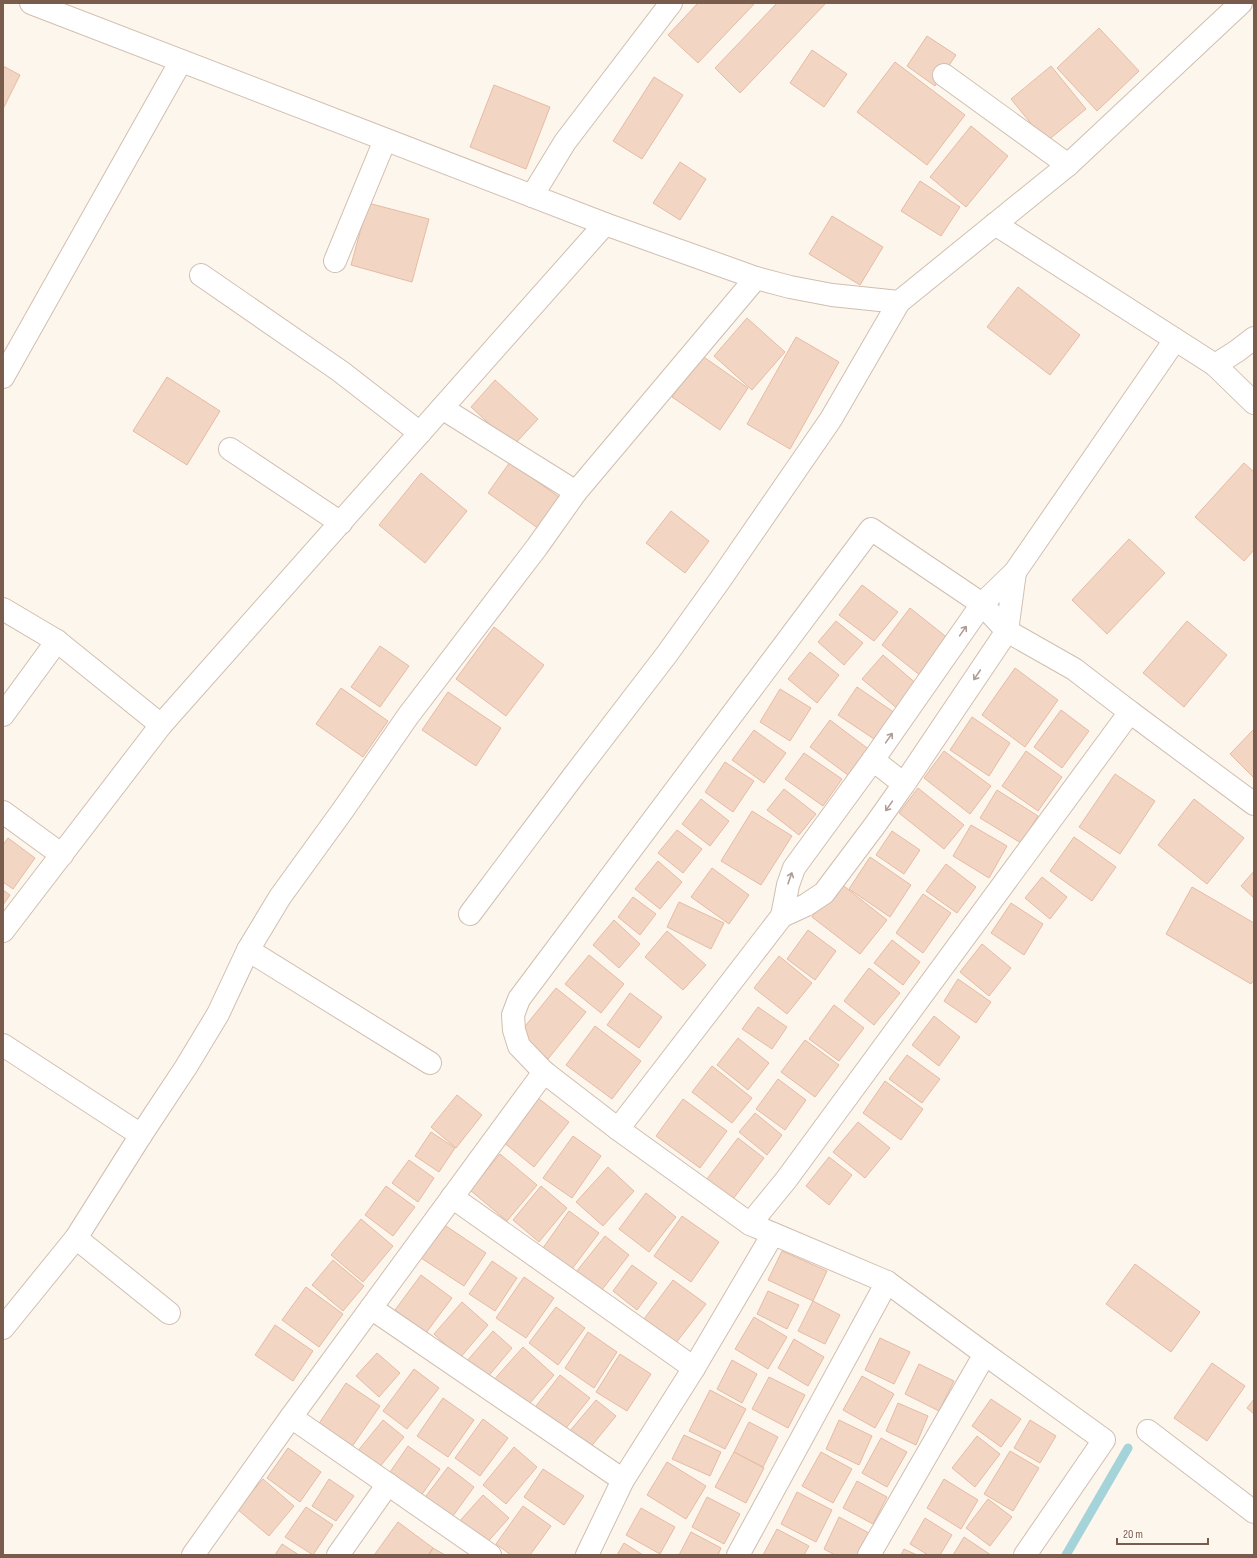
<svg xmlns="http://www.w3.org/2000/svg" width="1257" height="1558" font-family="'Sofia Sans Condensed',sans-serif">
  <style>
    .lines { fill: none; stroke-linecap: round; stroke-linejoin: round }
    .stream { stroke: #a5d3da; stroke-width: 9 }
    .building { fill: #f3d5c3; stroke: #e6bba3 }
    .street-casing { stroke: #d1beb0; stroke-width: 24 }
    .street { stroke: #fff; stroke-width: 22 }
    .oneway { stroke: #af9d94 }
  </style>
  <rect width="100%" height="100%" fill="#fdf6ec"/>
  <g class="lines">
    <path class="stream" d="M 1066,1555 L 1128,1448"/>
  </g>
  <g class="building">
    <path d="M 698,3 L 755,3 L 698,63 L 668,35 Z"/>
    <path d="M 777,3 L 826,3 L 740,93 L 715,68 Z"/>
    <path d="M 1099,28 L 1139,71 L 1097,111 L 1057,68 Z"/>
    <path d="M 927,36 L 956,55 L 935,86 L 907,66 Z"/>
    <path d="M 812,50 L 847,74 L 824,107 L 790,83 Z"/>
    <path d="M 895,62 L 965,115 L 927,165 L 857,112 Z"/>
    <path d="M 3,66 L 20,75 L 3,109 Z"/>
    <path d="M 1051,66 L 1086,109 L 1046,142 L 1011,99 Z"/>
    <path d="M 654,77 L 683,95 L 642,159 L 613,141 Z"/>
    <path d="M 494,85 L 550,107 L 526,169 L 470,147 Z"/>
    <path d="M 971,126 L 1008,156 L 966,207 L 930,177 Z"/>
    <path d="M 680,162 L 706,179 L 680,220 L 653,203 Z"/>
    <path d="M 920,181 L 960,207 L 941,236 L 901,211 Z"/>
    <path d="M 368,203 L 429,219 L 412,282 L 351,265 Z"/>
    <path d="M 832,216 L 883,247 L 860,285 L 809,254 Z"/>
    <path d="M 1018,287 L 1080,335 L 1050,375 L 987,327 Z"/>
    <path d="M 747,318 L 785,352 L 752,390 L 714,356 Z"/>
    <path d="M 796,337 L 839,362 L 790,449 L 747,424 Z"/>
    <path d="M 701,355 L 748,388 L 720,430 L 672,397 Z"/>
    <path d="M 167,377 L 220,411 L 187,465 L 133,431 Z"/>
    <path d="M 495,380 L 538,419 L 513,446 L 471,407 Z"/>
    <path d="M 510,462 L 563,500 L 542,531 L 488,493 Z"/>
    <path d="M 1244,463 L 1254,472 L 1254,550 L 1244,561 L 1195,517 Z"/>
    <path d="M 421,473 L 467,511 L 425,563 L 379,525 Z"/>
    <path d="M 671,511 L 709,541 L 685,573 L 646,543 Z"/>
    <path d="M 1129,539 L 1165,573 L 1107,634 L 1072,600 Z"/>
    <path d="M 862,585 L 898,612 L 874,641 L 839,615 Z"/>
    <path d="M 910,608 L 949,639 L 921,676 L 882,645 Z"/>
    <path d="M 836,621 L 863,643 L 844,665 L 818,642 Z"/>
    <path d="M 1187,621 L 1227,655 L 1184,707 L 1143,673 Z"/>
    <path d="M 494,627 L 544,665 L 506,716 L 456,679 Z"/>
    <path d="M 380,646 L 409,666 L 380,707 L 351,687 Z"/>
    <path d="M 810,652 L 839,675 L 817,703 L 788,679 Z"/>
    <path d="M 883,655 L 918,685 L 898,709 L 862,679 Z"/>
    <path d="M 1015,668 L 1058,700 L 1025,747 L 982,715 Z"/>
    <path d="M 857,687 L 895,713 L 877,741 L 838,715 Z"/>
    <path d="M 341,688 L 388,721 L 363,757 L 316,724 Z"/>
    <path d="M 780,689 L 811,708 L 790,741 L 760,722 Z"/>
    <path d="M 448,692 L 501,728 L 476,766 L 422,730 Z"/>
    <path d="M 1061,710 L 1089,731 L 1062,768 L 1034,747 Z"/>
    <path d="M 972,717 L 1010,743 L 989,776 L 950,750 Z"/>
    <path d="M 830,720 L 871,751 L 852,778 L 810,747 Z"/>
    <path d="M 1254,729 L 1254,778 L 1230,754 Z"/>
    <path d="M 754,730 L 786,753 L 764,783 L 732,760 Z"/>
    <path d="M 944,751 L 991,786 L 970,814 L 924,778 Z"/>
    <path d="M 1026,751 L 1062,777 L 1038,811 L 1002,786 Z"/>
    <path d="M 804,753 L 842,779 L 823,806 L 785,779 Z"/>
    <path d="M 725,762 L 754,781 L 733,812 L 705,792 Z"/>
    <path d="M 1115,774 L 1155,801 L 1120,854 L 1079,827 Z"/>
    <path d="M 918,788 L 964,825 L 944,849 L 899,813 Z"/>
    <path d="M 784,789 L 816,814 L 799,835 L 767,810 Z"/>
    <path d="M 997,790 L 1038,816 L 1021,843 L 980,818 Z"/>
    <path d="M 701,799 L 729,821 L 710,846 L 682,824 Z"/>
    <path d="M 1194,799 L 1244,838 L 1207,884 L 1158,845 Z"/>
    <path d="M 752,811 L 792,836 L 761,885 L 721,861 Z"/>
    <path d="M 971,825 L 1007,846 L 989,878 L 953,856 Z"/>
    <path d="M 677,830 L 702,849 L 683,873 L 658,853 Z"/>
    <path d="M 892,831 L 920,850 L 904,874 L 876,855 Z"/>
    <path d="M 1074,837 L 1116,867 L 1092,901 L 1050,871 Z"/>
    <path d="M 8,838 L 35,858 L 13,889 L 3,882 L 3,845 Z"/>
    <path d="M 870,857 L 911,885 L 890,917 L 849,889 Z"/>
    <path d="M 658,861 L 682,882 L 660,909 L 635,889 Z"/>
    <path d="M 946,864 L 976,887 L 957,913 L 926,891 Z"/>
    <path d="M 712,868 L 749,895 L 729,924 L 691,897 Z"/>
    <path d="M 1254,871 L 1254,898 L 1241,886 Z"/>
    <path d="M 1042,877 L 1067,897 L 1050,919 L 1025,898 Z"/>
    <path d="M 840,883 L 887,920 L 860,954 L 812,917 Z"/>
    <path d="M 1192,887 L 1254,923 L 1254,980 L 1251,984 L 1166,934 Z"/>
    <path d="M 3,890 L 10,895 L 3,905 Z"/>
    <path d="M 923,894 L 951,913 L 923,953 L 896,933 Z"/>
    <path d="M 633,897 L 656,914 L 640,935 L 618,917 Z"/>
    <path d="M 679,902 L 724,923 L 711,949 L 667,927 Z"/>
    <path d="M 1011,903 L 1043,924 L 1024,955 L 991,933 Z"/>
    <path d="M 614,920 L 640,944 L 619,968 L 593,945 Z"/>
    <path d="M 808,930 L 836,951 L 815,980 L 787,959 Z"/>
    <path d="M 667,931 L 706,965 L 683,990 L 645,957 Z"/>
    <path d="M 892,940 L 920,962 L 903,985 L 874,963 Z"/>
    <path d="M 982,944 L 1011,968 L 989,996 L 960,972 Z"/>
    <path d="M 589,955 L 624,984 L 601,1013 L 565,984 Z"/>
    <path d="M 779,956 L 812,983 L 787,1014 L 754,988 Z"/>
    <path d="M 869,968 L 900,993 L 874,1025 L 844,1001 Z"/>
    <path d="M 958,979 L 991,1002 L 976,1023 L 944,1001 Z"/>
    <path d="M 556,988 L 586,1012 L 548,1059 L 518,1035 Z"/>
    <path d="M 630,993 L 662,1017 L 639,1048 L 607,1025 Z"/>
    <path d="M 834,1005 L 864,1028 L 839,1061 L 809,1039 Z"/>
    <path d="M 758,1007 L 787,1027 L 772,1049 L 742,1029 Z"/>
    <path d="M 934,1016 L 960,1037 L 939,1066 L 912,1045 Z"/>
    <path d="M 595,1026 L 641,1061 L 612,1099 L 566,1065 Z"/>
    <path d="M 738,1038 L 769,1063 L 748,1090 L 717,1065 Z"/>
    <path d="M 805,1040 L 839,1065 L 815,1097 L 781,1072 Z"/>
    <path d="M 907,1055 L 940,1079 L 922,1103 L 889,1079 Z"/>
    <path d="M 712,1066 L 752,1098 L 732,1123 L 692,1092 Z"/>
    <path d="M 778,1079 L 806,1100 L 785,1130 L 756,1109 Z"/>
    <path d="M 885,1081 L 923,1109 L 901,1140 L 863,1113 Z"/>
    <path d="M 457,1095 L 482,1115 L 456,1148 L 431,1127 Z"/>
    <path d="M 538,1098 L 569,1122 L 534,1167 L 503,1142 Z"/>
    <path d="M 683,1099 L 727,1131 L 700,1168 L 656,1136 Z"/>
    <path d="M 755,1113 L 782,1135 L 767,1155 L 739,1132 Z"/>
    <path d="M 858,1122 L 890,1148 L 865,1178 L 833,1152 Z"/>
    <path d="M 431,1132 L 455,1148 L 439,1172 L 415,1156 Z"/>
    <path d="M 573,1136 L 601,1156 L 572,1198 L 543,1178 Z"/>
    <path d="M 738,1138 L 764,1158 L 730,1203 L 704,1183 Z"/>
    <path d="M 500,1154 L 537,1185 L 507,1221 L 470,1190 Z"/>
    <path d="M 829,1157 L 852,1175 L 829,1205 L 806,1186 Z"/>
    <path d="M 409,1160 L 434,1178 L 418,1202 L 392,1183 Z"/>
    <path d="M 608,1167 L 634,1191 L 603,1226 L 576,1202 Z"/>
    <path d="M 386,1186 L 415,1207 L 393,1236 L 365,1215 Z"/>
    <path d="M 541,1186 L 567,1208 L 539,1242 L 513,1220 Z"/>
    <path d="M 646,1193 L 676,1217 L 649,1252 L 619,1229 Z"/>
    <path d="M 569,1211 L 599,1233 L 572,1269 L 543,1248 Z"/>
    <path d="M 682,1216 L 719,1242 L 691,1282 L 654,1256 Z"/>
    <path d="M 361,1219 L 393,1246 L 363,1282 L 331,1255 Z"/>
    <path d="M 443,1224 L 486,1253 L 464,1286 L 421,1258 Z"/>
    <path d="M 605,1236 L 629,1255 L 601,1291 L 576,1272 Z"/>
    <path d="M 782,1251 L 827,1271 L 813,1301 L 768,1280 Z"/>
    <path d="M 333,1260 L 364,1286 L 343,1311 L 312,1285 Z"/>
    <path d="M 492,1261 L 517,1278 L 495,1311 L 469,1294 Z"/>
    <path d="M 1135,1264 L 1200,1312 L 1171,1352 L 1106,1304 Z"/>
    <path d="M 632,1265 L 657,1283 L 637,1310 L 613,1291 Z"/>
    <path d="M 421,1275 L 452,1298 L 426,1333 L 395,1310 Z"/>
    <path d="M 524,1277 L 554,1298 L 526,1338 L 496,1318 Z"/>
    <path d="M 673,1280 L 706,1304 L 676,1343 L 644,1319 Z"/>
    <path d="M 306,1287 L 343,1314 L 319,1347 L 282,1320 Z"/>
    <path d="M 768,1291 L 799,1305 L 787,1329 L 757,1314 Z"/>
    <path d="M 813,1301 L 840,1315 L 825,1344 L 798,1331 Z"/>
    <path d="M 462,1302 L 488,1325 L 460,1358 L 434,1334 Z"/>
    <path d="M 556,1307 L 585,1328 L 558,1365 L 529,1343 Z"/>
    <path d="M 754,1317 L 787,1337 L 768,1369 L 735,1349 Z"/>
    <path d="M 275,1325 L 313,1351 L 293,1381 L 255,1355 Z"/>
    <path d="M 493,1331 L 512,1348 L 486,1379 L 466,1362 Z"/>
    <path d="M 588,1332 L 617,1352 L 594,1388 L 565,1368 Z"/>
    <path d="M 880,1338 L 910,1352 L 894,1384 L 865,1370 Z"/>
    <path d="M 794,1339 L 824,1357 L 808,1386 L 778,1368 Z"/>
    <path d="M 523,1347 L 554,1375 L 524,1410 L 492,1382 Z"/>
    <path d="M 377,1353 L 400,1373 L 379,1397 L 356,1376 Z"/>
    <path d="M 620,1354 L 651,1374 L 627,1411 L 596,1392 Z"/>
    <path d="M 732,1360 L 757,1374 L 742,1403 L 717,1389 Z"/>
    <path d="M 1212,1363 L 1245,1386 L 1207,1441 L 1174,1418 Z"/>
    <path d="M 919,1364 L 954,1381 L 939,1411 L 905,1394 Z"/>
    <path d="M 414,1369 L 439,1388 L 407,1429 L 383,1411 Z"/>
    <path d="M 560,1375 L 590,1398 L 562,1433 L 533,1410 Z"/>
    <path d="M 862,1376 L 894,1394 L 875,1428 L 843,1410 Z"/>
    <path d="M 769,1377 L 805,1395 L 788,1428 L 752,1409 Z"/>
    <path d="M 346,1383 L 380,1406 L 349,1451 L 316,1428 Z"/>
    <path d="M 710,1390 L 746,1409 L 725,1449 L 689,1431 Z"/>
    <path d="M 443,1398 L 474,1420 L 448,1457 L 417,1436 Z"/>
    <path d="M 991,1399 L 1021,1419 L 1001,1447 L 972,1426 Z"/>
    <path d="M 1254,1399 L 1254,1414 L 1247,1408 Z"/>
    <path d="M 596,1400 L 616,1416 L 589,1449 L 569,1432 Z"/>
    <path d="M 898,1403 L 928,1416 L 916,1445 L 886,1431 Z"/>
    <path d="M 483,1419 L 508,1438 L 480,1476 L 455,1458 Z"/>
    <path d="M 383,1420 L 404,1437 L 378,1469 L 357,1452 Z"/>
    <path d="M 839,1420 L 872,1436 L 859,1465 L 826,1449 Z"/>
    <path d="M 1030,1420 L 1056,1436 L 1040,1463 L 1014,1448 Z"/>
    <path d="M 749,1422 L 778,1437 L 763,1467 L 734,1452 Z"/>
    <path d="M 684,1435 L 721,1452 L 710,1476 L 672,1459 Z"/>
    <path d="M 977,1436 L 1000,1454 L 975,1487 L 952,1468 Z"/>
    <path d="M 881,1438 L 907,1452 L 887,1487 L 862,1473 Z"/>
    <path d="M 408,1446 L 440,1469 L 420,1497 L 388,1475 Z"/>
    <path d="M 514,1447 L 537,1467 L 506,1504 L 483,1485 Z"/>
    <path d="M 288,1448 L 321,1472 L 300,1502 L 267,1478 Z"/>
    <path d="M 1010,1451 L 1039,1468 L 1013,1511 L 984,1494 Z"/>
    <path d="M 734,1452 L 764,1468 L 746,1503 L 715,1487 Z"/>
    <path d="M 821,1452 L 852,1469 L 833,1503 L 802,1486 Z"/>
    <path d="M 667,1462 L 706,1486 L 686,1519 L 647,1495 Z"/>
    <path d="M 448,1467 L 474,1487 L 450,1520 L 423,1500 Z"/>
    <path d="M 543,1469 L 584,1496 L 564,1525 L 524,1497 Z"/>
    <path d="M 263,1479 L 294,1506 L 269,1536 L 237,1509 Z"/>
    <path d="M 329,1479 L 354,1496 L 336,1521 L 312,1506 Z"/>
    <path d="M 944,1479 L 978,1500 L 961,1529 L 927,1508 Z"/>
    <path d="M 857,1481 L 887,1497 L 873,1524 L 843,1508 Z"/>
    <path d="M 797,1492 L 832,1510 L 816,1542 L 781,1524 Z"/>
    <path d="M 483,1495 L 509,1518 L 484,1546 L 458,1523 Z"/>
    <path d="M 707,1497 L 740,1514 L 724,1544 L 692,1527 Z"/>
    <path d="M 988,1499 L 1012,1517 L 990,1546 L 966,1528 Z"/>
    <path d="M 523,1506 L 551,1526 L 530,1555 L 511,1555 L 496,1544 Z"/>
    <path d="M 306,1507 L 333,1525 L 313,1555 L 285,1537 Z"/>
    <path d="M 641,1508 L 675,1527 L 660,1554 L 626,1535 Z"/>
    <path d="M 839,1517 L 869,1533 L 858,1555 L 835,1555 L 824,1549 Z"/>
    <path d="M 925,1518 L 952,1535 L 940,1555 L 928,1555 L 910,1544 Z"/>
    <path d="M 398,1522 L 433,1548 L 428,1555 L 377,1555 L 375,1554 Z"/>
    <path d="M 777,1529 L 809,1546 L 804,1555 L 763,1555 Z"/>
    <path d="M 691,1532 L 721,1548 L 718,1555 L 679,1555 Z"/>
    <path d="M 964,1537 L 991,1555 L 953,1555 Z"/>
    <path d="M 624,1543 L 643,1555 L 617,1555 Z"/>
    <path d="M 282,1544 L 299,1555 L 275,1555 Z"/>
    <path d="M 433,1548 L 445,1555 L 429,1555 Z"/>
    <path d="M 904,1549 L 917,1555 L 901,1555 Z"/>
  </g>
  <g class="lines">
    <g class="street-casing">
      <g id="street">
        <path d="M 31,3 L 605,224 L 756,278 L 790,287 L 832,295 L 899,302 L 1068,165 L 1241,3"/>
        <path d="M 944,75 L 1068,165"/>
        <path d="M 532,196 L 565,142 L 671,3"/>
        <path d="M 995,224 L 1215,365 L 1254,403"/>
        <path d="M 335,261 L 385,140"/>
        <path d="M 201,275 L 340,371 L 420,433"/>
        <path d="M 1215,365 L 1237,351 L 1254,338"/>
        <path d="M 3,377 L 181,61"/>
        <path d="M 442,408 L 576,492"/>
        <path d="M 230,449 L 341,523"/>
        <path d="M 3,609 L 57,641 L 161,725"/>
        <path d="M 1130,712 L 1254,804"/>
        <path d="M 3,715 L 57,641"/>
        <path d="M 873,760 L 904,784"/>
        <path d="M 3,812 L 62,855"/>
        <path d="M 470,914 L 575,774 L 667,654 L 720,580 L 831,419 L 899,302"/>
        <path d="M 782,916 L 788,885 L 794,868 L 873,760 L 982,604 L 1015,572 L 1175,340"/>
        <path d="M 3,931 L 161,725 L 605,224"/>
        <path d="M 248,950 L 430,1063"/>
        <path d="M 3,1045 L 141,1135"/>
        <path d="M 618,1129 L 782,916 L 806,905 L 824,893 L 875,825 L 904,784 L 1007,631 L 1015,572"/>
        <path d="M 452,1197 L 694,1368"/>
        <path d="M 750,1224 L 786,1180 L 1130,712 L 1074,669 L 1007,631 L 982,604 L 871,529 L 519,999 L 513,1015 L 514,1030 L 519,1046 L 544,1072 L 618,1129 L 750,1224 L 887,1282 L 985,1354 L 1104,1440 L 1025,1555"/>
        <path d="M 76,1238 L 169,1313"/>
        <path d="M 371,1308 L 623,1480"/>
        <path d="M 3,1328 L 76,1238 L 141,1135 L 186,1067 L 218,1014 L 248,950 L 280,897 L 343,810 L 408,716 L 537,547 L 576,492 L 756,278"/>
        <path d="M 291,1417 L 490,1555"/>
        <path d="M 1148,1431 L 1254,1512"/>
        <path d="M 193,1555 L 291,1417 L 544,1072"/>
        <path d="M 338,1555 L 388,1484"/>
        <path d="M 587,1555 L 623,1480 L 694,1368 L 773,1234"/>
        <path d="M 738,1555 L 887,1282"/>
        <path d="M 869,1555 L 985,1354"/>
      </g>
    </g>
    <use href="#street" class="street"/>
  </g>
  <defs><path id="oneway-shaft" d="M-6 0H5M1.5-3L5.5 0L1.5 3" fill="none" stroke-width="1.6" stroke-linecap="round" stroke-linejoin="round"/></defs>
  <g class="oneway">
    <use href="#oneway-shaft" transform="translate(963 631) rotate(-55)"/>
    <use href="#oneway-shaft" transform="translate(977 675) rotate(124)"/>
    <use href="#oneway-shaft" transform="translate(889 738) rotate(-55)"/>
    <use href="#oneway-shaft" transform="translate(889 806) rotate(125)"/>
    <use href="#oneway-shaft" transform="translate(790 878) rotate(-71)"/>
  </g>
  <rect width="1257" height="1558" fill="none" stroke="#7a5c4d" stroke-width="8"/>
  <path d="M1117 1538v6h91v-6" fill="none" stroke="#7a5c4d" stroke-width="2"/>
  <text x="1123" y="1538" font-size="12" fill="#7a5c4d" stroke="#fffaf3" stroke-width="3" paint-order="stroke">20 m</text>
</svg>
